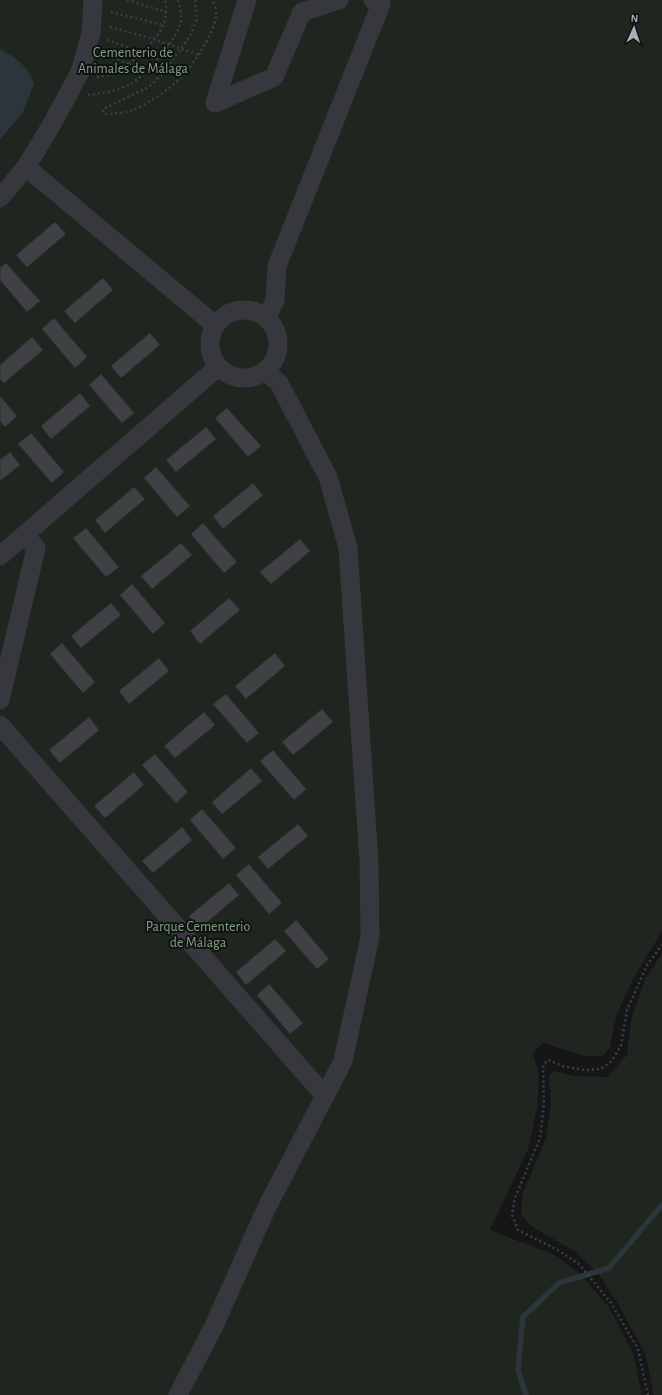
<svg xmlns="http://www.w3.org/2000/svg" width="662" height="1395" font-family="'Alegreya Sans',sans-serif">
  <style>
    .green { fill: #1e261f }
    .water { fill: #2c353c }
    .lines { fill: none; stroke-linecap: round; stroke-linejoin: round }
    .stream { stroke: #2c353c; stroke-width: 5.5 }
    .building { fill: #404145; stroke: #303034 }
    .path { stroke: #3d3f44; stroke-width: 2.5; stroke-dasharray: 2 3; stroke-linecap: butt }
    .minor { stroke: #37383d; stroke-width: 19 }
    .labels { text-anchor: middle; stroke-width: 4; stroke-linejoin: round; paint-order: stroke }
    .park-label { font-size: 14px; fill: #7fa381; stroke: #111113 }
  </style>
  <rect width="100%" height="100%" fill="#161618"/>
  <g class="green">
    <path d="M 0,0 L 662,0 L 662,931 L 632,981 L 617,1014 L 610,1047 L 603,1056 L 585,1056 L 543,1043 L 533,1053 L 539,1075 L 537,1108 L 528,1149 L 490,1230 L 555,1255 L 580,1274 L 609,1307 L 633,1353 L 642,1395 L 0,1395 Z"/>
    <path d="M 662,954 L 662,1395 L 654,1395 L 645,1353 L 618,1304 L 598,1273 L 576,1252 L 531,1226 L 521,1214 L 523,1192 L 546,1138 L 551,1103 L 549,1076 L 554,1071 L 574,1076 L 607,1077 L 627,1055 L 631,1020 L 645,979 Z"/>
  </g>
  <path class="water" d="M 0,49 C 17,59 27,65 34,84 L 22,114 L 0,139 Z"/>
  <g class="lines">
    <path class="stream" d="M 526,1395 L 518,1370 L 523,1317 L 559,1283 L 609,1268 L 662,1205"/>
  </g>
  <g class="building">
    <path d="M 55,222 L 66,234 L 27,267 L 16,255 Z"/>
    <path d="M 6,263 L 40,301 L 27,312 L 0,280 L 0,268 Z"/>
    <path d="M 103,278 L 113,290 L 75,323 L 64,311 Z"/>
    <path d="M 54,318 L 87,357 L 75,368 L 42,329 Z"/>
    <path d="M 150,333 L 160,345 L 121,378 L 111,366 Z"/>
    <path d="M 32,337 L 43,350 L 4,383 L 0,379 L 0,365 Z"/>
    <path d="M 101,374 L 134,413 L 122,423 L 89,385 Z"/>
    <path d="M 80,393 L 90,406 L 51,439 L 41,426 Z"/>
    <path d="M 0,396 L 17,416 L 5,427 L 0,421 Z"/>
    <path d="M 227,408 L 261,446 L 248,457 L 215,418 Z"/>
    <path d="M 206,427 L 216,439 L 176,472 L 166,460 Z"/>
    <path d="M 31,433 L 64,472 L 52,483 L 18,444 Z"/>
    <path d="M 10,452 L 20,465 L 0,481 L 0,460 Z"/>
    <path d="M 156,467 L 190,506 L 177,517 L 144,478 Z"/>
    <path d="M 253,483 L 263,495 L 223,529 L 213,516 Z"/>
    <path d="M 134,487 L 145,499 L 105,533 L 95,520 Z"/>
    <path d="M 203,523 L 237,562 L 224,573 L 191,534 Z"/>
    <path d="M 86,528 L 119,567 L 106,577 L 73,538 Z"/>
    <path d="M 300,539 L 310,551 L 271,584 L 260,572 Z"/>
    <path d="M 181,543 L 192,555 L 152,589 L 141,576 Z"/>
    <path d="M 132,584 L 165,623 L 153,634 L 120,595 Z"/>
    <path d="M 229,598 L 240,610 L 200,644 L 190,631 Z"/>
    <path d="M 111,603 L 121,615 L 81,648 L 71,636 Z"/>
    <path d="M 62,643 L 95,682 L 83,693 L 50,654 Z"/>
    <path d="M 275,653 L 285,666 L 246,699 L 235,686 Z"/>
    <path d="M 159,658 L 169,671 L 129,704 L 119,691 Z"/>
    <path d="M 226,694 L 259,733 L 247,743 L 213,704 Z"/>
    <path d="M 322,709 L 333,722 L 293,755 L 282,742 Z"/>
    <path d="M 204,712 L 215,725 L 175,758 L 164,746 Z"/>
    <path d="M 89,717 L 99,730 L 60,763 L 49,750 Z"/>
    <path d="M 273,750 L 306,789 L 294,800 L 260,761 Z"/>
    <path d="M 155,754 L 188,792 L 176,803 L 142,765 Z"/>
    <path d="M 251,768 L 262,781 L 222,814 L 212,802 Z"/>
    <path d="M 134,772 L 144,785 L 105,818 L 94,806 Z"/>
    <path d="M 202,809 L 236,848 L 223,859 L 190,820 Z"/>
    <path d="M 298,824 L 308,836 L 268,869 L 258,857 Z"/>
    <path d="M 182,827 L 192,840 L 153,873 L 142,861 Z"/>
    <path d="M 249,864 L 282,903 L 269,914 L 236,875 Z"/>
    <path d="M 229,883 L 239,895 L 199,929 L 189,916 Z"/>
    <path d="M 296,920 L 329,959 L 317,969 L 284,931 Z"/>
    <path d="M 275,939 L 286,951 L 246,985 L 236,972 Z"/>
    <path d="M 269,984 L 303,1023 L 290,1034 L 257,995 Z"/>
  </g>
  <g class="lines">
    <g class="path">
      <path d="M 127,0 L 166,12"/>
      <path d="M 195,0 L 197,19 L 190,36 L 163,73 L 149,87 L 103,109 L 103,112 L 106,114 C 114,114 122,113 130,111 C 144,106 163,94 174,84 C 189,72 215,34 216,15 C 217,10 214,4 213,0"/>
      <path d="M 111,12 L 163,25"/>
      <path d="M 110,27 L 153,39 L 199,55"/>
      <path d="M 107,40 L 143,52"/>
      <path d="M 103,55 L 130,64"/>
      <path d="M 97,77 C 103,76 109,75 115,73 C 129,68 158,39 163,25 C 166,18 167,7 165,0"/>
      <path d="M 88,95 C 100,94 119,90 129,85 C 145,76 181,37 181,18 C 182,13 179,6 178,0"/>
      <path d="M 648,1395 L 638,1349 L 611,1303 L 579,1264 L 556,1249 L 518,1230 L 512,1215 L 515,1198 L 540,1138 L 544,1104 L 543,1065 L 548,1060 L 562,1066 L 584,1070 L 600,1069 L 610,1063 L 621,1046 L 627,1010 L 647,965 L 662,945"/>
    </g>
    <g class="minor">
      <path d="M 247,0 L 215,103 L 274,77 L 302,12 L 339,0"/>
      <path d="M 26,167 L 52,124 L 80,72 L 91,34 L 93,0"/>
      <path d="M 0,198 L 26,167 L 215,325"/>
      <circle cx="244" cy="344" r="34"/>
      <path d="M 267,318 L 275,300 L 277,266 L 381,4 L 373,0"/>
      <path d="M 0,556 L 218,367"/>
      <path d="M 0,700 L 36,548 L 25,535"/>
      <path d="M 0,725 L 325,1096"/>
      <path d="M 178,1395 L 214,1326 L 267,1207 L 343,1061 L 370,937 L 369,862 L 348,548 L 328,477 L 279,383 L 265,371"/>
    </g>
  </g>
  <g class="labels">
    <g class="park-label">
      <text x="133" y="57">Cementerio de<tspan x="133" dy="16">Animales de Málaga</tspan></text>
      <text x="198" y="931">Parque Cementerio<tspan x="198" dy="16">de Málaga</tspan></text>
    </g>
  </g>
  <g transform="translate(634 28) rotate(3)" stroke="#111113" stroke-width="3" paint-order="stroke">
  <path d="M0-3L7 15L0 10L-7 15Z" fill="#a8adb8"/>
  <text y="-6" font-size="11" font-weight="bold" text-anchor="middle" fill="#a8adb8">N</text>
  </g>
</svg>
